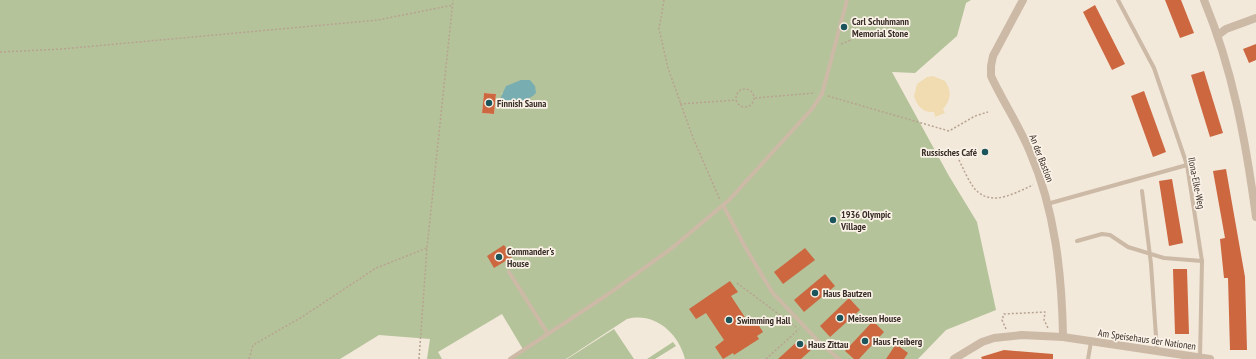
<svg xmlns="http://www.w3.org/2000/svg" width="1256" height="359" font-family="'PT Sans Narrow',sans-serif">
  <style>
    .green { fill: #b4c39a; fill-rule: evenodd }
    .sand { fill: #f0dcb0 }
    .water { fill: #78adb2 }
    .building { fill: #cc6740 }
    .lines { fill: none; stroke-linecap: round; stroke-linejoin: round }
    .path { stroke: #b8a390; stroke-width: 1.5; stroke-dasharray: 2 2; stroke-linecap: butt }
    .lane { stroke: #ccb9a6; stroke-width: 4 }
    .street { stroke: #ccb9a6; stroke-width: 8 }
    .poi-dot { fill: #1b555b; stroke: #faf2e7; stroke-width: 1.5 }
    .labels { text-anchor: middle; stroke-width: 3.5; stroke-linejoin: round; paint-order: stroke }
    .poi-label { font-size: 10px; font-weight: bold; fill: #382d27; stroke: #faf2e7; text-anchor: start }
    .street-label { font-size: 10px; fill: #382d27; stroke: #faf2e7 }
  </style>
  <rect width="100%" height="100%" fill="#f3e9db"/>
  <g class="green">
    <path d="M 0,0 L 971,0 L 966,3 L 957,36 L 915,73 L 892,72 L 949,176 L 977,222 L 996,310 L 946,330 L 918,359 L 685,359 C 678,332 654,312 627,319 L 566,359 L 510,359 L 524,351 L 502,314 L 438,352 L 442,359 L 427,359 L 430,339 L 379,335 L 340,359 L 0,359 ZM 484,93 L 496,94 L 494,114 L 482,113 ZM 501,93 L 531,99 L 513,104 Z"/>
    <path d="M 614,329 L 634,359 L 567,359 Z"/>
    <path d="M 673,342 L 676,346 L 655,359 L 647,359 Z"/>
  </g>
  <path class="sand" d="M 933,76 L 945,81 C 952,91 951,100 943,109 L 945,113 L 935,117 L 934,112 C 923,113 917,106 914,96 L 917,84 L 927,77 Z"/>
  <path class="water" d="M 521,80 L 530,80 L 535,86 L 536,93 C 529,102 517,99 509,107 L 503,104 L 500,99 L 506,86 Z"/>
  <g class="building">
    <path d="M 1165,0 L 1181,0 L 1194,33 L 1180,38 Z"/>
    <path d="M 1095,5 L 1125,64 L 1112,70 L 1083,12 Z"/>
    <path d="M 1256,44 L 1256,60 L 1249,63 L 1243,49 Z"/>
    <path d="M 1204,71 L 1223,133 L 1210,137 L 1191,75 Z"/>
    <path d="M 1144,91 L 1166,152 L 1153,157 L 1131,96 Z"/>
    <path d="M 484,93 L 496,94 L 494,114 L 482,113 Z"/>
    <path d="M 1226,169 L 1245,277 L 1247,350 L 1230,350 L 1228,278 L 1224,278 L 1220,239 L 1225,238 L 1213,171 Z"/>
    <path d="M 1172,179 L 1183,243 L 1169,246 L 1159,181 Z"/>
    <path d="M 504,245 L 512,257 L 494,268 L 487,256 Z"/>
    <path d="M 805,248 L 815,260 L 783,284 L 774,272 Z"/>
    <path d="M 1173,269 L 1187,269 L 1189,334 L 1175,334 Z"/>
    <path d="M 825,274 L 835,286 L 804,312 L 794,300 Z"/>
    <path d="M 730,281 L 738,292 L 731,296 L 750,325 L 756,321 L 763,332 L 757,336 L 759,339 L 734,355 L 733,353 L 723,359 L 715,347 L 724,340 L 706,313 L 696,319 L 689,309 Z"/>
    <path d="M 849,298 L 860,310 L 830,337 L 820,326 Z"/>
    <path d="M 873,321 L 884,332 L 859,359 L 854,359 L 845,351 Z"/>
    <path d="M 800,339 L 811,350 L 801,359 L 778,359 Z"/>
    <path d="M 896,344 L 908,353 L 904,359 L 886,359 Z"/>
    <path d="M 1004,350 L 1053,354 L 1053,359 L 982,359 L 981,357 Z"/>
  </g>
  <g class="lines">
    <g class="path">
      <path d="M 664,0 L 659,29 L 668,68 L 693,138 L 720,200"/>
      <path d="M 841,44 L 851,40"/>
      <path d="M 0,52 L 62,49 L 378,20 L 453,5"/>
      <circle cx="745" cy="98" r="9"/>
      <path d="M 828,96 L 949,131 L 975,116 L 988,112"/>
      <path d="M 755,98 L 815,93"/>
      <path d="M 680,104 L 736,100"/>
      <path d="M 959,160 C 963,168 971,187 978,192 C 994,206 1017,192 1033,185"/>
      <path d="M 737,283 L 796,327"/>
      <path d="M 1006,329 L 1002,320 L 1004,314 L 1045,312 L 1044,320 L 1048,328"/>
      <path d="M 249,359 L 253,345 L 302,317 L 376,268 L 427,248"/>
      <path d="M 419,359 L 427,248 L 453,0"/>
      <path d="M 766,359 L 799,329"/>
    </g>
    <g class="lane">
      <path d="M 1118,0 L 1154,68 L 1187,165 L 1202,261 L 1200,357"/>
      <path d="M 1142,191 L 1151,264 L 1157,351"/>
      <path d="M 1047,204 L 1187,165"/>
      <path d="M 723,205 L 744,245 L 772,292 L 819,342 L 839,359"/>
      <path d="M 1077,241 L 1102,234 L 1110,235 L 1128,247 L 1164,258 L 1202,261"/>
      <path d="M 509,272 L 548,334"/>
      <path d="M 510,359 L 607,295 L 672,248 L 729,200 L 812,109 L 822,94 L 847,0"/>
      <path d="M 1088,359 L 1091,342"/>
    </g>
    <g class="street">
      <path d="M 1023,0 L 993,56 L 991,66 L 991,76 C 1003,102 1019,125 1030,152 C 1055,210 1062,274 1063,337"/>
      <path d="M 1204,0 C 1233,70 1246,142 1256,217"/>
      <path d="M 1218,35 L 1226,29 L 1256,18"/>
      <path d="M 954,359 L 982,342 L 994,338 L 1022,335 L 1063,337 L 1210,359"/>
    </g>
  </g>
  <g class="poi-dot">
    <circle cx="844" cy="27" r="4"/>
    <circle cx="489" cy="103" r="4"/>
    <circle cx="985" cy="152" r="4"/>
    <circle cx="833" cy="220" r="4"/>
    <circle cx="499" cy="257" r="4"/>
    <circle cx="815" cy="293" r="4"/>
    <circle cx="840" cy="318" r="4"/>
    <circle cx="729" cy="320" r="4"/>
    <circle cx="865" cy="341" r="4"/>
    <circle cx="800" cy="344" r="4"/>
  </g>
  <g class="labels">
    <g class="poi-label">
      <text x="852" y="25">Carl Schuhmann<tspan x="852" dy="12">Memorial Stone</tspan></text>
      <text x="497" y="107">Finnish Sauna</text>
      <text x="977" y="156" text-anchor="end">Russisches Café</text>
      <text x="841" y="218">1936 Olympic<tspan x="841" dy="12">Village</tspan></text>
      <text x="507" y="255">Commander's<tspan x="507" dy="12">House</tspan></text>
      <text x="823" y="297">Haus Bautzen</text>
      <text x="848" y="322">Meissen House</text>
      <text x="737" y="324">Swimming Hall</text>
      <text x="873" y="345">Haus Freiberg</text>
      <text x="808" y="348">Haus Zittau</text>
    </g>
    <g class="street-label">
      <text transform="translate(1042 158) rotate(69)" y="4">An der Bastion</text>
      <text transform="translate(1197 183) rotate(79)" y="4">Ilona-Elke-Weg</text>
      <text transform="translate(1147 339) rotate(8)" y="4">Am Speisehaus der Nationen</text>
    </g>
  </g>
</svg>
